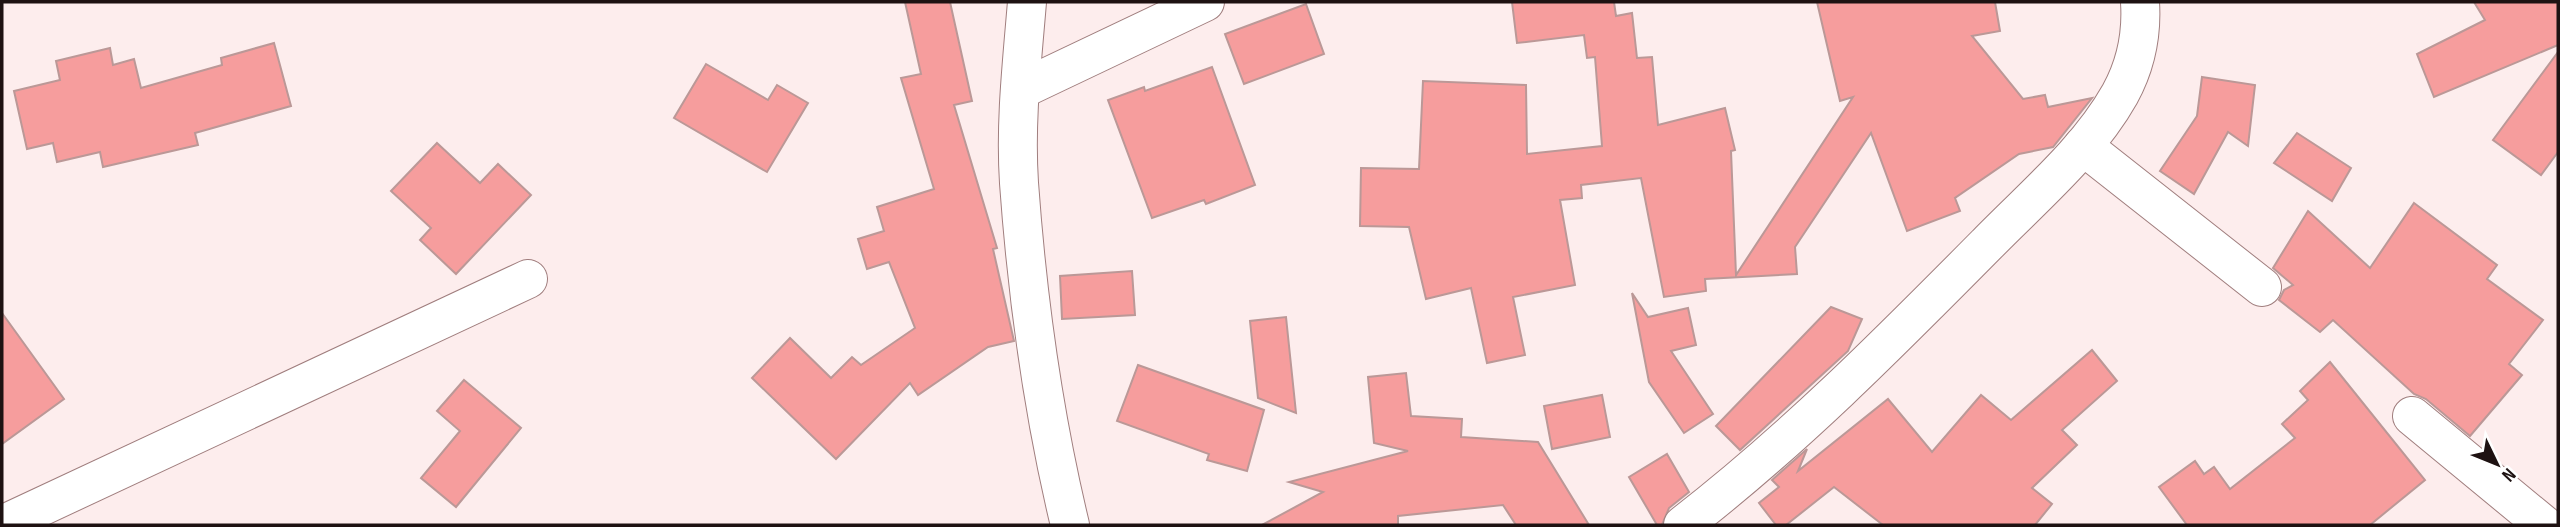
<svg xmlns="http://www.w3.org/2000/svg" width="2560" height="527" font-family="'Sofia Sans Condensed',sans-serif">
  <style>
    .building { fill: #f69d9d; stroke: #bb9897; stroke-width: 2 }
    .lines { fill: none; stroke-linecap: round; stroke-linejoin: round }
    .minor-casing { stroke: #a07e7e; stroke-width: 40 }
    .minor { stroke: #fff; stroke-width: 38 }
  </style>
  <rect width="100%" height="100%" fill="#fdeded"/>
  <g class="building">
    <path d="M 905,2 L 950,2 L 972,101 L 954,105 L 997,248 L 993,249 L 1014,341 L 988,347 L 918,395 L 910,383 L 836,459 L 752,378 L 790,338 L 831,378 L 852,357 L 861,365 L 915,328 L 889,262 L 867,269 L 858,239 L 884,231 L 877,207 L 934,189 L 901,78 L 921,74 Z"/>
    <path d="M 1512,2 L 1614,2 L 1616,16 L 1632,13 L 1637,58 L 1652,57 L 1658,125 L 1725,108 L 1735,150 L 1731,151 L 1736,275 L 1853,97 L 1840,101 L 1817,2 L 1995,2 L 2000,31 L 1972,36 L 2023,99 L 2045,95 L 2048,107 L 2092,98 L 2053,147 L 2019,154 L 1955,198 L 1960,211 L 1907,231 L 1871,133 L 1795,247 L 1797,274 L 1705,279 L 1706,291 L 1664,297 L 1641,178 L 1581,185 L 1582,198 L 1560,200 L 1575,285 L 1513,297 L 1525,355 L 1487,363 L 1471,288 L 1426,299 L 1409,227 L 1360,226 L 1361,168 L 1419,169 L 1423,81 L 1526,85 L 1527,154 L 1602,146 L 1595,57 L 1587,58 L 1584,35 L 1517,43 Z"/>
    <path d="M 2474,2 L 2558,2 L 2558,45 L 2434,97 L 2417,54 L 2485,20 Z"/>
    <path d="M 1306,4 L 1324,54 L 1244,84 L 1225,34 Z"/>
    <path d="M 274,43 L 291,106 L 195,133 L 198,145 L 103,167 L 100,152 L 57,162 L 53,143 L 27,149 L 14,91 L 60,80 L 56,61 L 110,48 L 113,65 L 134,59 L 141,88 L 222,65 L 221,58 Z"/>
    <path d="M 2558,52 L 2558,152 L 2541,175 L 2493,140 Z"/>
    <path d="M 706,64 L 768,100 L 777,85 L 808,103 L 767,172 L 674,118 Z"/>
    <path d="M 1212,67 L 1255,185 L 1206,204 L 1204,200 L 1152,218 L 1108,100 L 1144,87 L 1145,91 Z"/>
    <path d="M 2202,77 L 2255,85 L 2248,146 L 2228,132 L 2194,194 L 2160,171 L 2197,116 Z"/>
    <path d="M 2297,133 L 2351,168 L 2332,201 L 2274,163 Z"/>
    <path d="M 437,143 L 480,183 L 498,164 L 531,195 L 456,274 L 420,240 L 431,228 L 391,191 Z"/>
    <path d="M 2414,203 L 2497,265 L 2487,279 L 2543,320 L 2509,364 L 2522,375 L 2470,436 L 2426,399 L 2414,394 L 2333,320 L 2320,332 L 2279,300 L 2284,290 L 2293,285 L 2273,268 L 2308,211 L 2370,268 Z"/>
    <path d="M 1132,271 L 1135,315 L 1062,319 L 1060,276 Z"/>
    <path d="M 1632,293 L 1648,317 L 1688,308 L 1696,345 L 1671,351 L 1713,414 L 1684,433 L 1649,382 Z"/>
    <path d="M 1831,307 L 1862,319 L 1848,351 L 1740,450 L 1716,426 Z"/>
    <path d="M 2,313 L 64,399 L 2,444 Z"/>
    <path d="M 1286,317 L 1296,413 L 1258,398 L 1250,321 Z"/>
    <path d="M 2092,350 L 2117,381 L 2062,430 L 2077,445 L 2032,488 L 2052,504 L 2035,525 L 1883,525 L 1834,487 L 1786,525 L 1776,525 L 1759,503 L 1779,487 L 1772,480 L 1807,449 L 1798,471 L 1888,399 L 1932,452 L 1981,395 L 2011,420 Z"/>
    <path d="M 2330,362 L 2425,480 L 2370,525 L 2187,525 L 2159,487 L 2195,461 L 2204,474 L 2214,467 L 2230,489 L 2295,438 L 2282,424 L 2308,400 L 2300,391 Z"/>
    <path d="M 1138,365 L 1264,410 L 1247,471 L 1207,460 L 1209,454 L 1117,421 Z"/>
    <path d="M 1406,373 L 1411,416 L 1462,419 L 1461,437 L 1538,442 L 1589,525 L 1516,525 L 1503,505 L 1398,516 L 1398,525 L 1262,525 L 1323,492 L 1289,482 L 1408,451 L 1374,443 L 1368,377 Z"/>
    <path d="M 464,380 L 521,428 L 456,507 L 421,478 L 460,431 L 437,411 Z"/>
    <path d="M 1602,395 L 1610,437 L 1552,449 L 1544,406 Z"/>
    <path d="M 1667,454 L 1689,492 L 1669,508 L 1662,525 L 1657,525 L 1629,477 Z"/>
  </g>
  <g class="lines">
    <g class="minor-casing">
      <g id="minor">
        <path d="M 1027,2 C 1022,62 1015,123 1019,183 C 1027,294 1044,417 1070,525"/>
        <path d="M 1020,90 L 1205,2"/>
        <path d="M 2083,146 L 2262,287"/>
        <path d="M 2412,416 L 2544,525"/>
        <path d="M 2,525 L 528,279"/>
        <path d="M 1683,525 C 1793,440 1889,343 1987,244 C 2033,197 2088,151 2120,94 C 2136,65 2142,33 2140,2"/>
      </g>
    </g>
    <use href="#minor" class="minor"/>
  </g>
  <rect width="2560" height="527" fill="none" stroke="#1e1212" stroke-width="7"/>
  <g transform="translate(2497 464) rotate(133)" stroke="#ffffff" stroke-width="5" paint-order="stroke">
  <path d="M0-5L12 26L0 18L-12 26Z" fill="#1e1212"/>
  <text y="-10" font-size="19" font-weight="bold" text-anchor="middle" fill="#1e1212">N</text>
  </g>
</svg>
